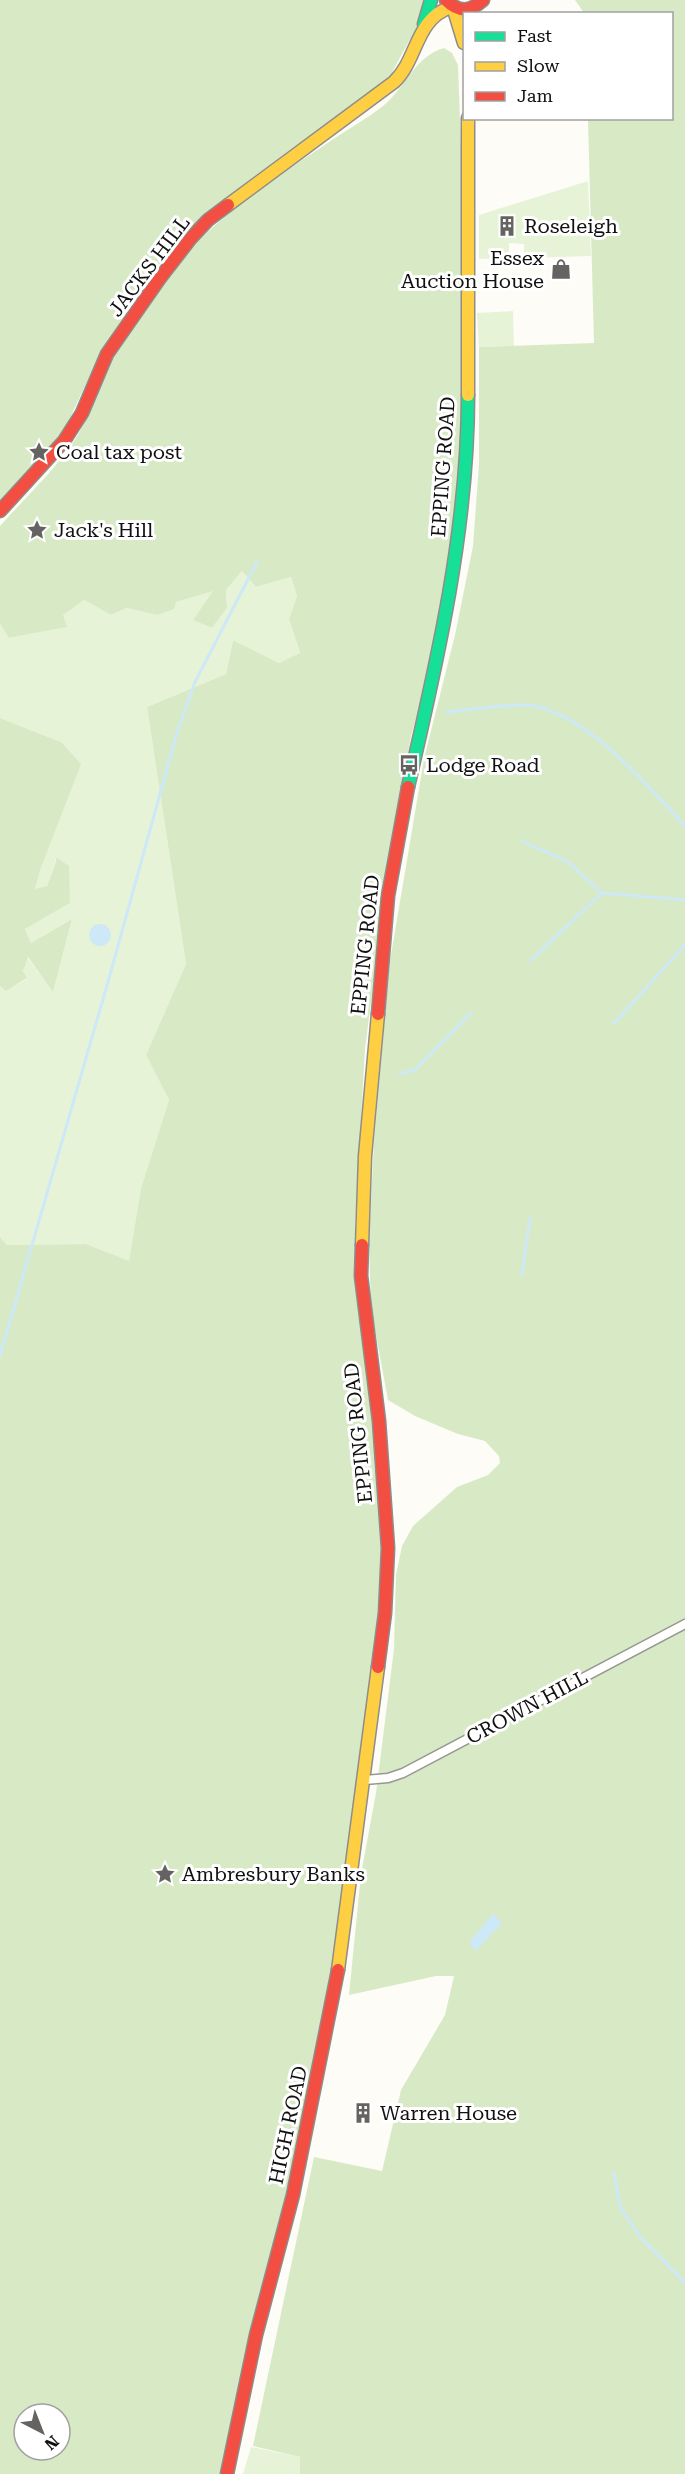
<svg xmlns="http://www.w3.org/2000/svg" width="685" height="2474" font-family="'Roboto Serif',serif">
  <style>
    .green { fill: #e7f3d7 }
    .forest { fill: #d8eac5; fill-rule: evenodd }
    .water { fill: #cde8f7 }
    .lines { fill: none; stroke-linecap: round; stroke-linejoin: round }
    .stream { stroke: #cde8f7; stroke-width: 3 }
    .street-casing { stroke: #979795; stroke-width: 11 }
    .fast-casing { stroke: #8e8d8b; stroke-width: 15 }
    .slow-casing { stroke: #8e8d8b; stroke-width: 15 }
    .jam-casing { stroke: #8e8d8b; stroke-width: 15 }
    .street { stroke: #fffffe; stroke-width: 8 }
    .fast { stroke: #16e098; stroke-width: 12 }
    .slow { stroke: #ffcf43; stroke-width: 12 }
    .jam { stroke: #f24e42; stroke-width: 12 }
    .labels { text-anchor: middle; stroke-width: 6; stroke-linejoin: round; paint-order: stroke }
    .poi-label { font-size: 20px; fill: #111; stroke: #fff; text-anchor: start }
    .street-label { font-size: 20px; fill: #111; stroke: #fff }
  </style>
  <rect width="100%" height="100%" fill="#fdfcf7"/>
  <g class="green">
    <path d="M 588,181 L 591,256 L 524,258 L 524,244 L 509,243 L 509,258 L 479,259 L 479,215 Z"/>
    <path d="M 513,311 L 514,346 L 479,347 L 477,313 Z"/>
    <path d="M 242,571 L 256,587 L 291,577 L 297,596 L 289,619 L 300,654 L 279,663 L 233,640 L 226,674 L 147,707 L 186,964 L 146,1055 L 169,1100 L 141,1188 L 129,1262 L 86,1244 L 7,1245 L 0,1237 L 0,986 L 7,990 L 27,979 L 23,971 L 27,957 L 53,991 L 72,919 L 31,943 L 25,929 L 70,903 L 56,859 L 47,886 L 35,890 L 61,742 L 0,718 L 0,624 L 9,638 L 66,627 L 62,615 L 84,600 L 111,615 L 125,608 L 157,615 L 176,602 L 214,590 L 194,620 L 212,628 L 227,608 L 226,590 Z"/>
    <path d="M 251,2447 L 300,2457 L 300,2474 L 243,2474 Z"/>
  </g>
  <g class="forest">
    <path d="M 0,0 L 424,0 L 422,17 L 390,76 L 373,93 L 295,146 L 202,215 L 184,236 L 152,273 L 103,348 L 68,422 L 46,453 L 0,502 Z"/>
    <path d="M 575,0 L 685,0 L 685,2474 L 300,2474 L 300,2457 L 253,2446 L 314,2157 L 382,2171 L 401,2090 L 445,2015 L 454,1976 L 436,1976 L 349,1995 L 361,1874 L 376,1793 L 394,1649 L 396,1575 L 402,1546 L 413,1526 L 457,1487 L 488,1475 L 500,1463 L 499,1456 L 485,1441 L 458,1434 L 415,1416 L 388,1400 L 371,1308 L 369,1242 L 374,1142 L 390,961 L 424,759 L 455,635 L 473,546 L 479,464 L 479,347 L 594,343 L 588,119 L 672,118 L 672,14 L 584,13 Z"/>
    <path d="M 444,48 L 452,53 L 458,65 L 464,232 L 462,466 L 437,645 L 411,736 L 387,878 L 365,1049 L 355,1225 L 356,1271 L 375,1443 L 383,1541 L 377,1636 L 340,1929 L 317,2066 L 223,2474 L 0,2474 L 0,1237 L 7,1245 L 86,1244 L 129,1261 L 141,1188 L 169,1100 L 146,1055 L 186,964 L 147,707 L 226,674 L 233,640 L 279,663 L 300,653 L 289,619 L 297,596 L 291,577 L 256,587 L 242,571 L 226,590 L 227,608 L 212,628 L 193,620 L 213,591 L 176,602 L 174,609 L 157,615 L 126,608 L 111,615 L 84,600 L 63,615 L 67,627 L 9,638 L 0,624 L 0,526 C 24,499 52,473 72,444 C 92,416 98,382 115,353 C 136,318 163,281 190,250 C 232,204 286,171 338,136 C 353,126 369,117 383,106 C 406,87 415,56 444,48 ZM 24,2414 L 60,2414 L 60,2450 L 24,2450 Z"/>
    <path d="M 0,718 L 61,742 L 81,764 L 40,870 L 35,889 L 47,886 L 57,858 L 69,866 L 70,903 L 25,929 L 31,943 L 72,919 L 53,992 L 28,957 L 23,971 L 27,978 L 6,991 L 0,986 Z"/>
  </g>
  <g class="water">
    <circle cx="100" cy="935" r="11"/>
    <path d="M 493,1913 L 502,1923 L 476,1951 L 469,1943 Z"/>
  </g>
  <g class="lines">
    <g class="stream">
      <path d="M 447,712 C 468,710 516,702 535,706 C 591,718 647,785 685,826"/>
      <path d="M 522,841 L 568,862 L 602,893 L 685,900"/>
      <path d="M 530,961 L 602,893"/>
      <path d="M 614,1023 L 685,945"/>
      <path d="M 400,1073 L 414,1071 L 471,1013"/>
      <path d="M 522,1275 L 530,1218"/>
      <path d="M 0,1356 L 108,982 L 176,736 L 195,682 L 257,562"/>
      <path d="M 614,2173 L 620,2207 L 640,2237 L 685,2283"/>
    </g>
    <g class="street-casing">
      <path id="street" d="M 365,1780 L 388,1778 L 403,1773 L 685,1624"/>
    </g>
    <g class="fast-casing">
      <g id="fast">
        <path d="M 424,24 L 431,0"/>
        <path d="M 408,787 C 438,658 468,528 468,395"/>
      </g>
    </g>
    <g class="slow-casing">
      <g id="slow">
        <path d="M 454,10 L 464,43"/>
        <path d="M 468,118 L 468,395"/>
        <path d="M 228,205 L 394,82 C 418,59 415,19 451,7"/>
        <path d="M 362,1245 L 365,1156 L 378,1014"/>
        <path d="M 338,1970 L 378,1667"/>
      </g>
    </g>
    <g class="jam-casing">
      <g id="jam">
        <path d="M 446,0 C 459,13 470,12 483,0"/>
        <path d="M 0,511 L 64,441 L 82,413 L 107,354 L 160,278 L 191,238 L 208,220 L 228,205"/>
        <path d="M 378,1014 L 388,896 L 408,787"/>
        <path d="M 362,1245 L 361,1276 L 379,1421 L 388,1548 L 385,1613 L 378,1667"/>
        <path d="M 227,2474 L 256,2335 L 293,2195 L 338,1970"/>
      </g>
    </g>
    <use href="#street" class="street"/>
    <use href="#fast" class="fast"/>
    <use href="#slow" class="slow"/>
    <use href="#jam" class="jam"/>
  </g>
  <defs>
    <g id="building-bare" transform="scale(1.62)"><path d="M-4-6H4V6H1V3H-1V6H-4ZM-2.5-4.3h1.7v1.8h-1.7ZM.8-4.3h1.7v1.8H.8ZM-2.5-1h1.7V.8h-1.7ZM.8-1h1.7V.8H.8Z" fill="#646362" stroke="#fff" stroke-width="2.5" paint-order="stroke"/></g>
    <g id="shop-bare" transform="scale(1.62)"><path d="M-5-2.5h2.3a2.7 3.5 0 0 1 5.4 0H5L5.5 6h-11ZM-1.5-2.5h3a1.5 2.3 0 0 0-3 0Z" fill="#646362" stroke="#fff" stroke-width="2.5" paint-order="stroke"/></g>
    <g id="sight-bare" transform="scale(1.62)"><path d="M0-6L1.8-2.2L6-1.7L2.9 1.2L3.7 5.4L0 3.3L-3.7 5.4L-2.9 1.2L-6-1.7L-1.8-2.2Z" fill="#646362" stroke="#fff" stroke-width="2.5" paint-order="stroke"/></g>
    <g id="bus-bare" transform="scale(1.62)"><path d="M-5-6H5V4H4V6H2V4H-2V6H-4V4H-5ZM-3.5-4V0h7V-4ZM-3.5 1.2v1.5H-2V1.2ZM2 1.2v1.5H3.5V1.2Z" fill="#646362" stroke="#fff" stroke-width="2.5" paint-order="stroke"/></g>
  </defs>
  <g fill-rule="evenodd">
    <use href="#building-bare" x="507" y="226"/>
    <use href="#shop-bare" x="561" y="269"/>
    <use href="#sight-bare" x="39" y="452"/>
    <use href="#sight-bare" x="37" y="530"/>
    <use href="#bus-bare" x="409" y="765"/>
    <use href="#sight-bare" x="165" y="1874"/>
    <use href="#building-bare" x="363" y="2113"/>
  </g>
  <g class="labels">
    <g class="poi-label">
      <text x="524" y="233">Roseleigh</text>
      <text x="544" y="265" text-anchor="end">Essex<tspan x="544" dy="23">Auction House</tspan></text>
      <text x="56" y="459">Coal tax post</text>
      <text x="54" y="537">Jack's Hill</text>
      <text x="426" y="772">Lodge Road</text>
      <text x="182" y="1881">Ambresbury Banks</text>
      <text x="380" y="2120">Warren House</text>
    </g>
    <g class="street-label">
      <text transform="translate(149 266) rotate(-53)" y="7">JACKS HILL</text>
      <text transform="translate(443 467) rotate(-86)" y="7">EPPING ROAD</text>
      <text transform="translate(365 945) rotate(-84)" y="7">EPPING ROAD</text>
      <text transform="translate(358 1433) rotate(-96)" y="7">EPPING ROAD</text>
      <text transform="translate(527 1707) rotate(-28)" y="7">CROWN HILL</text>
      <text transform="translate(288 2125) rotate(-78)" y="7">HIGH ROAD</text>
    </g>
  </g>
  <rect x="463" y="12" width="210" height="108" fill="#ffffff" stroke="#a0a0a0" stroke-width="1.5"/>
  <rect x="475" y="32" width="30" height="9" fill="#16e098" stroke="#a0a0a0" stroke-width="1.5"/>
  <text x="517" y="42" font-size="18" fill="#111111">Fast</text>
  <rect x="475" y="62" width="30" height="9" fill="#ffcf43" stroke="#a0a0a0" stroke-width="1.5"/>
  <text x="517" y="72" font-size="18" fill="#111111">Slow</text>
  <rect x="475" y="92" width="30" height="9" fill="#f24e42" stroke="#a0a0a0" stroke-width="1.5"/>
  <text x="517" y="102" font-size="18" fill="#111111">Jam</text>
  <g transform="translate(42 2432) rotate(138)"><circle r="28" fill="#ffffff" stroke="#a0a0a0" stroke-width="1.5"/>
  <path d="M0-4.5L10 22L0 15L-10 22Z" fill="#646362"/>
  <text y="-9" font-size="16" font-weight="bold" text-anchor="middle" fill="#111111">N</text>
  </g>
</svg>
